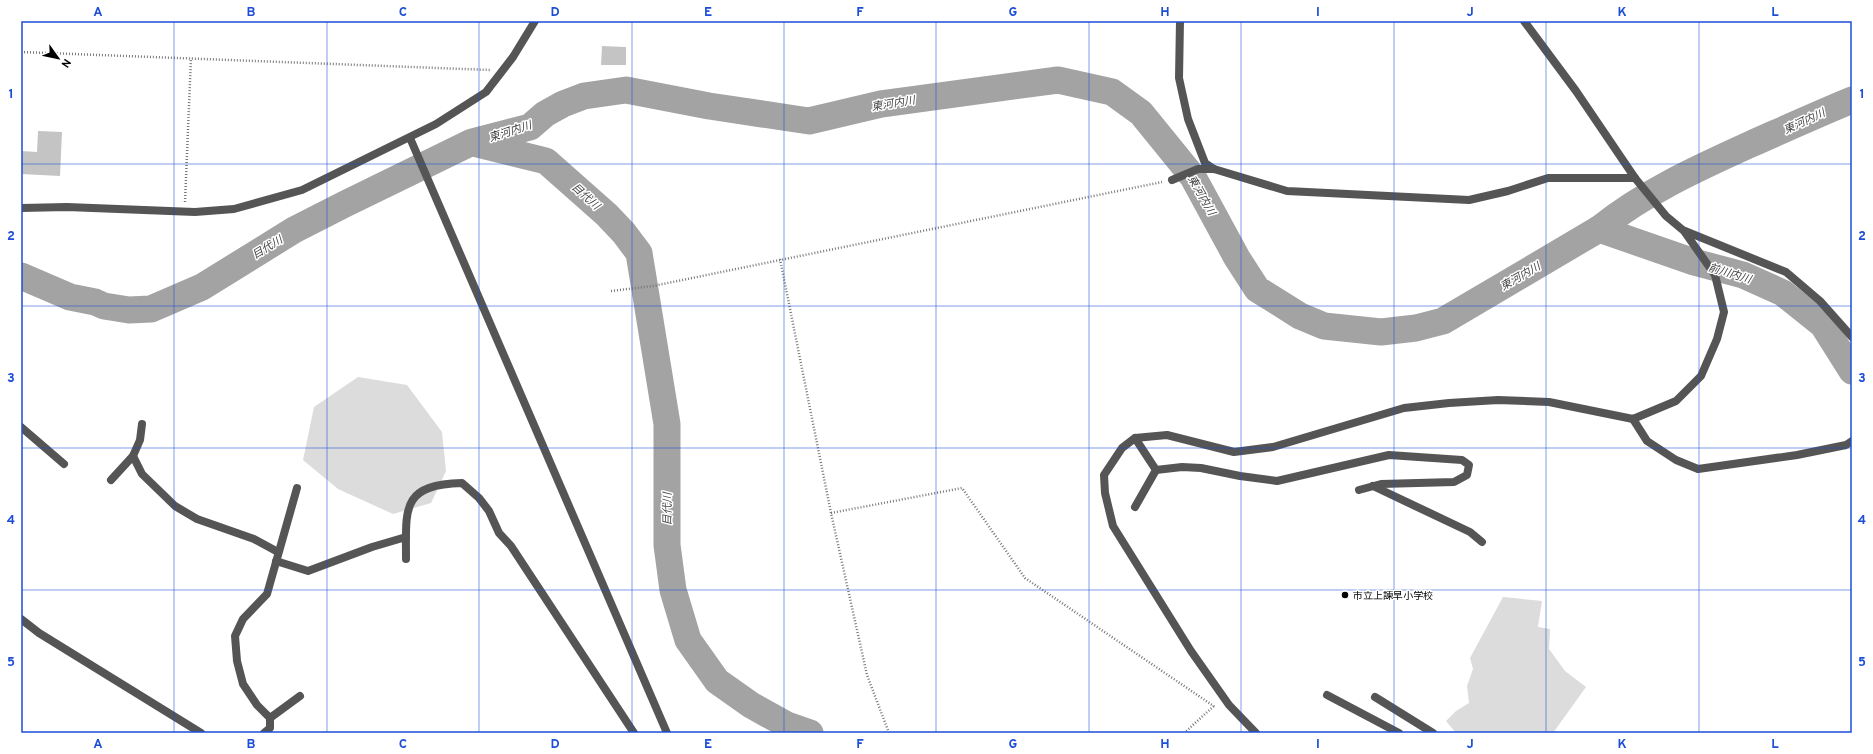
<svg xmlns="http://www.w3.org/2000/svg" width="1873" height="754" font-family="Overpass,'Noto Sans JP',sans-serif">
  <style>
    .green { fill: #dcdcdc }
    .lines { fill: none; stroke-linecap: round; stroke-linejoin: round }
    .river { stroke: #a3a3a3; stroke-width: 27 }
    .building { fill: #c4c4c4 }
    .path { stroke: #777; stroke-width: 2.5; stroke-dasharray: 1 2; stroke-linecap: butt }
    .minor { stroke: #555; stroke-width: 8 }
    .tertiary { stroke: #555; stroke-width: 8 }
    .grid { fill: none; stroke: #1d4ed8; stroke-width: 1; stroke-opacity: 0.55 }
    .poi-dot { fill: #000; stroke: #fff; stroke-width: 1.5 }
    .labels { text-anchor: middle; stroke-width: 3; stroke-linejoin: round; paint-order: stroke }
    .poi-label { font-size: 10px; fill: #000; stroke: #fff; text-anchor: start }
    .water-label { font-size: 11px; font-style: italic; fill: #444; stroke: #fff }
    .neatline { fill: none; stroke: #1d4ed8; stroke-width: 1.5 }
    .grid-label { font-size: 13px; text-anchor: middle; font-weight: bold; fill: #1d4ed8 }
  </style>
  <rect width="100%" height="100%" fill="#fff"/>
  <g class="green">
    <path d="M 358,377 L 407,385 L 442,432 L 446,471 L 431,503 L 393,514 L 338,489 L 303,460 L 314,407 Z"/>
    <path d="M 1503,597 L 1542,601 L 1538,627 L 1550,629 L 1549,649 L 1565,671 L 1586,687 L 1553,733 L 1456,733 L 1446,721 L 1456,711 L 1469,703 L 1467,686 L 1473,669 L 1470,658 Z"/>
  </g>
  <g class="lines">
    <g class="river">
      <path d="M 473,143 L 546,161 L 607,215 L 624,233 L 639,253 L 667,424 L 667,545 L 673,590 L 688,640 L 717,681 L 751,705 L 787,725 L 810,733"/>
      <path d="M 1599,229 L 1694,262 L 1743,275 L 1783,293 L 1823,325 L 1852,371"/>
      <path d="M 21,276 L 70,297 L 95,302 L 104,306 L 129,310 L 151,309 L 202,287 L 294,230 L 345,204 L 472,142 L 530,127 L 545,114 L 563,104 L 584,96 L 626,90 L 709,106 L 809,121 L 881,104 L 1058,80 L 1112,92 L 1141,113 L 1193,177 L 1237,258 L 1257,289 L 1300,316 L 1324,326 L 1381,332 L 1416,328 L 1443,321 L 1599,229 C 1645,192 1698,168 1751,144 C 1785,129 1818,114 1852,100"/>
    </g>
  </g>
  <g class="building">
    <path d="M 602,46 L 626,47 L 626,65 L 601,65 Z"/>
    <path d="M 38,131 L 62,132 L 60,176 L 21,174 L 21,151 L 37,152 Z"/>
  </g>
  <g class="lines">
    <g class="path">
      <path d="M 21,52 L 490,70"/>
      <path d="M 185,202 L 191,58"/>
      <path d="M 780,259 L 831,513 L 867,675 L 889,733"/>
      <path d="M 611,291 L 653,286 L 1162,182"/>
      <path d="M 831,513 L 962,488 L 1025,578 L 1215,707"/>
      <path d="M 1184,733 L 1214,706"/>
    </g>
    <g class="minor">
      <path d="M 1180,21 L 1179,78 L 1188,119 L 1205,163 L 1214,169"/>
      <path d="M 1172,180 L 1198,169 L 1214,169 L 1287,191 L 1469,200 L 1508,191 L 1548,178 L 1635,178"/>
      <path d="M 1685,231 L 1786,272 L 1820,301 L 1852,337"/>
      <path d="M 1633,419 L 1647,441 L 1676,460 L 1698,469 L 1797,455 L 1846,445 L 1852,441"/>
      <path d="M 21,427 L 64,464"/>
      <path d="M 133,456 L 140,440 L 142,424"/>
      <path d="M 1156,470 L 1182,467 L 1201,468 L 1240,476 L 1277,481 L 1389,455 L 1462,460 L 1469,465 L 1467,475 L 1454,482 L 1381,484 L 1359,490"/>
      <path d="M 111,480 L 133,456 L 142,474 L 175,506 L 197,519 L 254,539 L 278,552"/>
      <path d="M 1373,486 L 1470,532 L 1482,542"/>
      <path d="M 1135,507 L 1156,470 L 1135,438"/>
      <path d="M 406,559 C 406,508 401,485 462,483 L 479,498 L 489,511 L 499,533 L 511,546 L 634,733"/>
      <path d="M 276,561 L 308,571 L 372,547 L 406,537"/>
      <path d="M 21,619 L 39,633 L 201,733"/>
      <path d="M 1327,695 L 1399,733"/>
      <path d="M 1375,697 L 1433,733"/>
      <path d="M 270,718 L 257,705 L 243,684 L 237,661 L 235,636 L 243,619 L 267,594 L 297,488"/>
      <path d="M 264,733 L 270,728 L 270,718 L 300,696"/>
      <path d="M 1256,733 L 1229,705 L 1191,651 L 1113,526 L 1105,493 L 1104,475 L 1122,448 L 1135,438 L 1167,435 L 1234,452 L 1273,447 L 1404,408 L 1449,403 L 1498,400 L 1549,402 L 1633,419 L 1676,401 L 1701,376 L 1717,339 L 1724,312 L 1715,275 L 1684,231 L 1666,216 L 1635,178 L 1576,91 L 1524,21"/>
    </g>
    <g class="tertiary">
      <path d="M 410,138 L 667,733"/>
      <path d="M 21,208 L 67,207 L 195,212 L 234,209 L 302,190 L 436,124 L 486,92 L 513,57 L 535,21"/>
    </g>
  </g>
  <path class="grid" d="M 174,21 L 174,733M 327,21 L 327,733M 479,21 L 479,733M 632,21 L 632,733M 784,21 L 784,733M 936,21 L 936,733M 1089,21 L 1089,733M 1241,21 L 1241,733M 1394,21 L 1394,733M 1546,21 L 1546,733M 1699,21 L 1699,733M 21,164 L 1852,164M 21,306 L 1852,306M 21,448 L 1852,448M 21,590 L 1852,590"/>
  <circle class="poi-dot" cx="1345" cy="595" r="4"/>
  <g class="labels">
    <g class="poi-label">
      <text x="1353" y="599">市立上諫早小学校</text>
    </g>
    <g class="water-label">
      <text transform="translate(893 103) rotate(-9)" y="4">東河内川</text>
      <text transform="translate(1804 121) rotate(-25)" y="4">東河内川</text>
      <text transform="translate(510 131) rotate(-18)" y="4">東河内川</text>
      <text transform="translate(1202 195) rotate(60)" y="4">東河内川</text>
      <text transform="translate(586 196) rotate(42)" y="4">目代川</text>
      <text transform="translate(267 247) rotate(-31)" y="4">目代川</text>
      <text transform="translate(1730 273) rotate(17)" y="4">前川内川</text>
      <text transform="translate(1520 276) rotate(-30)" y="4">東河内川</text>
      <text transform="translate(667 509) rotate(-90)" y="4">目代川</text>
    </g>
  </g>
  <rect width="1873" height="754" fill="none" stroke="#ffffff" stroke-width="44"/>
  <g transform="translate(58 58) rotate(123)" stroke="#ffffff" stroke-width="3" paint-order="stroke">
  <path d="M0-3L7 15L0 10L-7 15Z" fill="#000000"/>
  <text y="-6" font-size="11" font-weight="bold" text-anchor="middle" fill="#000000">N</text>
  </g>
  <rect x="22" y="22" width="1829" height="710" class="neatline"/>
  <g class="grid-label">
    <text x="98" y="16">A</text>
    <text x="251" y="16">B</text>
    <text x="403" y="16">C</text>
    <text x="555" y="16">D</text>
    <text x="708" y="16">E</text>
    <text x="860" y="16">F</text>
    <text x="1013" y="16">G</text>
    <text x="1165" y="16">H</text>
    <text x="1318" y="16">I</text>
    <text x="1470" y="16">J</text>
    <text x="1622" y="16">K</text>
    <text x="1775" y="16">L</text>
    <text x="11" y="98">1</text>
    <text x="1862" y="98">1</text>
    <text x="11" y="240">2</text>
    <text x="1862" y="240">2</text>
    <text x="11" y="382">3</text>
    <text x="1862" y="382">3</text>
    <text x="11" y="524">4</text>
    <text x="1862" y="524">4</text>
    <text x="11" y="666">5</text>
    <text x="1862" y="666">5</text>
    <text x="98" y="748">A</text>
    <text x="251" y="748">B</text>
    <text x="403" y="748">C</text>
    <text x="555" y="748">D</text>
    <text x="708" y="748">E</text>
    <text x="860" y="748">F</text>
    <text x="1013" y="748">G</text>
    <text x="1165" y="748">H</text>
    <text x="1318" y="748">I</text>
    <text x="1470" y="748">J</text>
    <text x="1622" y="748">K</text>
    <text x="1775" y="748">L</text>
  </g>
</svg>
